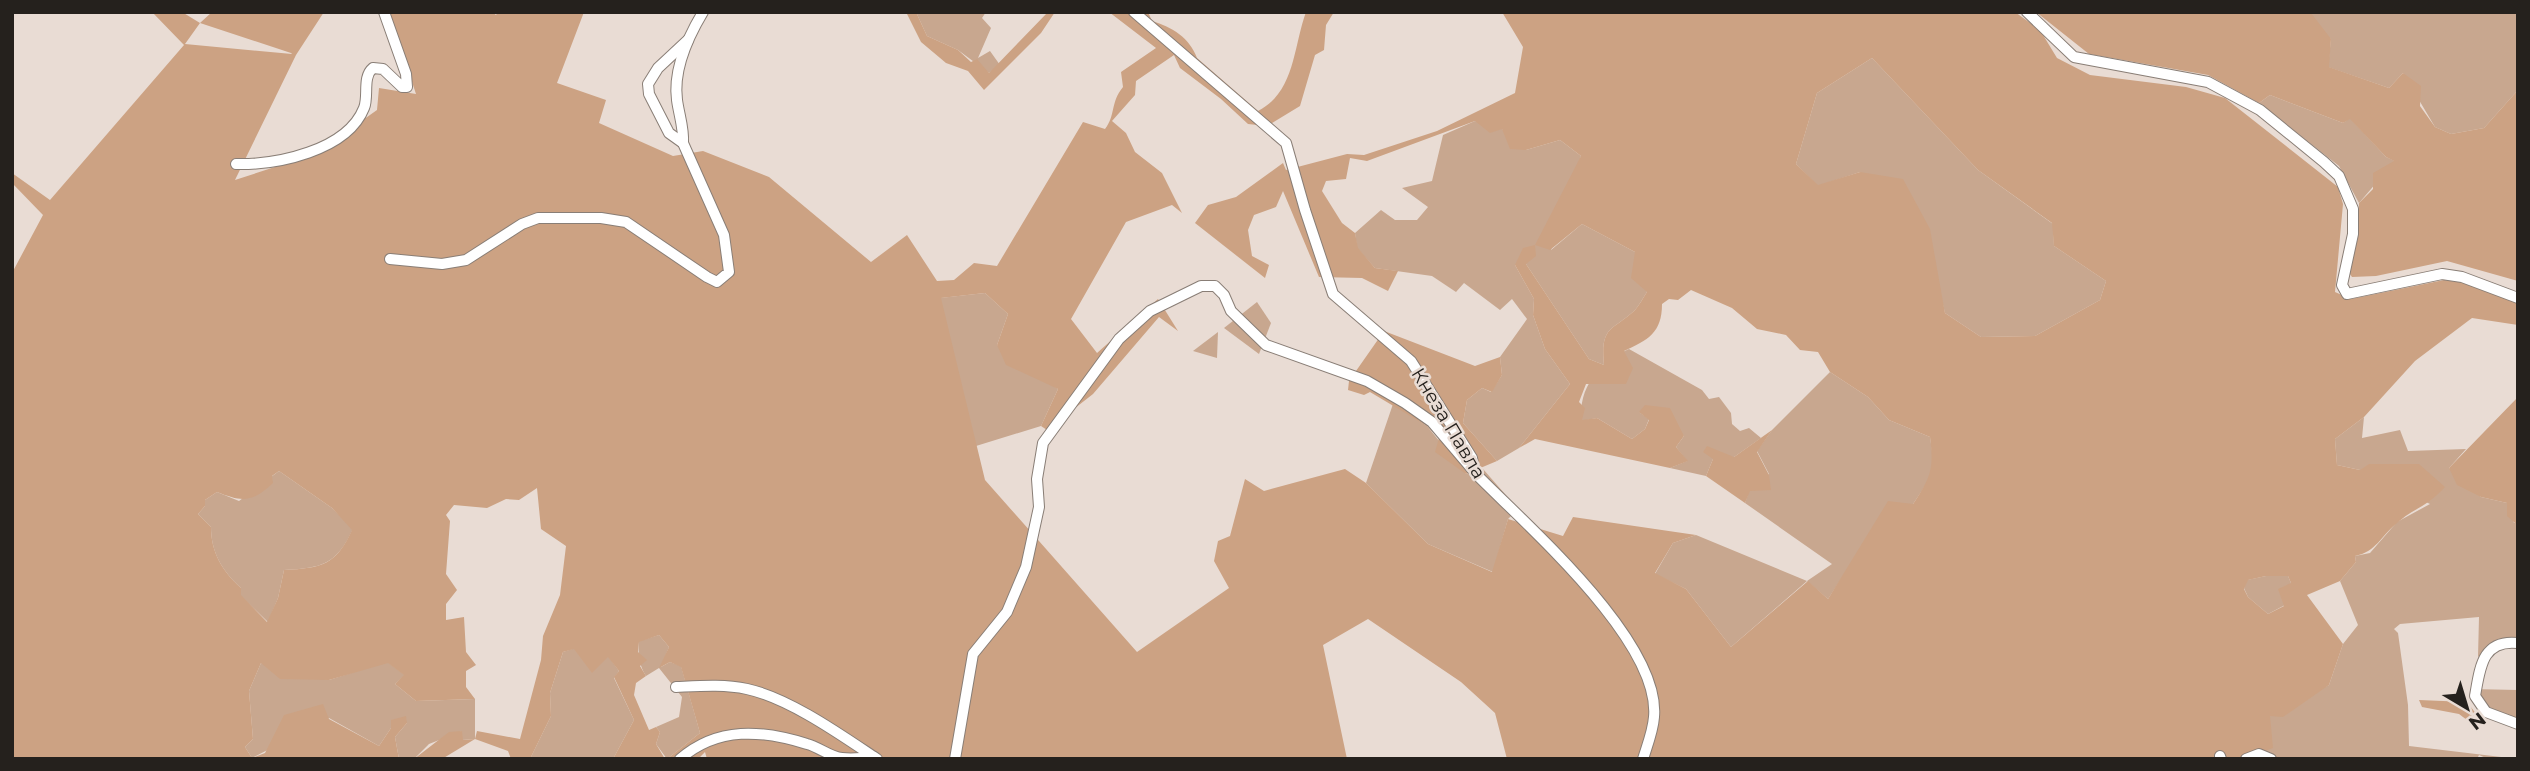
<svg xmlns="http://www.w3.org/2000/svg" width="2530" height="771" font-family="Montserrat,sans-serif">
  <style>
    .green { fill: #c8a78f }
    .forest { fill: #cca283; fill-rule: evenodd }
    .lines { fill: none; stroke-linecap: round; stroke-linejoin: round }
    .minor-casing { stroke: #897e76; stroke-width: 12 }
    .minor { stroke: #fff; stroke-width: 10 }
    .labels { text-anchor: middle; stroke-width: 5; stroke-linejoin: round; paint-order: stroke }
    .street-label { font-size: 19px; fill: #25211d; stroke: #e9dcd4 }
  </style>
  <rect width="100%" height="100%" fill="#e9dcd4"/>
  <g class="green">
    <path d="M 916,12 L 986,12 L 982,18 L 991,28 L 978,58 L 990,51 L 1000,65 L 989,73 L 958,50 L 927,36 Z"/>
    <path d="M 2258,12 L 2518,12 L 2518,90 L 2484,128 L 2451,134 L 2435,127 L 2403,73 L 2389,88 L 2328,67 L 2331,39 Z"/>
    <path d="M 1872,58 L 1978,170 L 2053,224 L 2054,246 L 2106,281 L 2100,300 L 2035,336 L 1981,337 L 1945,313 L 1937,280 L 1860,172 L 1818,186 L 1796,164 L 1817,93 Z"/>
    <path d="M 2270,95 L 2343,123 L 2350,118 L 2386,157 L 2395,161 L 2359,203 L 2339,166 L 2259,103 Z"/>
    <path d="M 1475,121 L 1502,129 L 1526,150 L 1560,140 L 1581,156 L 1551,250 L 1582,224 L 1635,252 L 1647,292 C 1643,298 1639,306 1634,311 C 1612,331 1600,326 1604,365 L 1589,359 L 1526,264 L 1515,265 L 1534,299 L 1533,315 L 1545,349 L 1570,384 L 1519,448 L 1497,461 L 1463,423 L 1467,400 L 1482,388 L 1491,392 L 1502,375 L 1500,357 L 1527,319 L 1512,299 L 1500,310 L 1464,283 L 1456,292 L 1432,276 L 1375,268 L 1357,248 L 1355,233 L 1381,210 L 1395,220 L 1417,220 L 1428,207 L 1402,188 L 1432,181 L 1443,135 Z"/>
    <path d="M 985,293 L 1008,314 L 997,345 L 1058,389 L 1041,426 L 976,446 L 940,298 Z"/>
    <path d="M 1257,302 L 1271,323 L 1259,354 L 1224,328 Z"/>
    <path d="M 1218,332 L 1217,358 L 1193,351 Z"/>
    <path d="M 1629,349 L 1702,390 L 1709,399 L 1719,397 L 1731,413 L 1732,424 L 1740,431 L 1749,428 L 1761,438 L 1734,457 L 1713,459 L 1706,476 L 1670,468 L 1687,461 L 1676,447 L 1684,436 L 1639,412 L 1649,419 L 1645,429 L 1632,439 L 1597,418 L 1582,421 C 1577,388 1600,362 1629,349 Z"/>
    <path d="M 1830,372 L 1868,397 L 1889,420 L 1930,437 L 1934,465 L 1927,483 L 1913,504 L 1858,553 L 1828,599 L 1807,581 L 1731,647 L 1686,589 L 1655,574 L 1673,543 L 1696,535 L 1807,581 L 1832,564 L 1745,503 L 1749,491 L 1769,474 L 1757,451 L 1772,430 Z"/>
    <path d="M 1393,404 L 1427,426 L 1466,474 L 1483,469 L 1518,509 L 1508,519 L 1493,572 L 1428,544 L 1366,483 Z"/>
    <path d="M 2364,417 L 2362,438 L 2400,430 L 2408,451 L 2466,449 L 2449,468 L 2481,497 L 2507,503 L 2514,523 L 2518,523 L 2518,645 L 2487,649 L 2478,657 L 2479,617 L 2400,624 L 2394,629 L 2398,633 L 2408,705 L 2409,746 L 2518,759 L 2488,759 L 2479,755 L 2477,759 L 2258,759 L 2270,716 L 2329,685 L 2343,644 L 2358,625 L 2340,581 L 2356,562 L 2355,556 L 2370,553 L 2397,522 L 2430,504 L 2360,470 L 2337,465 L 2335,439 Z"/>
    <path d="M 279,471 L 332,508 L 353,529 C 336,565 322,568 284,570 L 278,598 L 268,622 L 240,595 L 241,588 C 222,571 211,552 211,527 L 198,514 L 205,506 L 205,500 L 217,492 L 239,501 Z"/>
    <path d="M 2266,576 L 2288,576 L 2291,583 L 2285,605 L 2268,614 L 2248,597 L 2244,588 L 2247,580 Z"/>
    <path d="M 413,635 L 407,655 L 389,663 L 405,675 L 395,684 L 416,701 L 475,699 L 475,739 L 462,740 L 462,731 L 429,744 L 414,759 L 399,759 L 395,737 L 407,723 L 391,728 L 379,746 L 329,718 L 252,758 L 245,747 L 253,739 L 249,691 L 261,663 L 329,680 L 370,667 Z"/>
    <path d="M 659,635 L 669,647 L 661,667 L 670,662 L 681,666 L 700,733 L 667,759 L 656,744 L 660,732 L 656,727 L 679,717 L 682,697 L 659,668 L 646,676 C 639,665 638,655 639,641 Z"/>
    <path d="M 575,648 L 609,657 L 619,671 L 614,678 L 634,720 L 613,759 L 530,759 L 551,716 L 550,693 L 563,652 Z"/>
    <path d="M 2471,689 L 2518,690 L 2518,720 L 2475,704 Z"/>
  </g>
  <g class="forest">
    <path d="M 152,12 L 182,12 L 200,23 L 212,12 L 324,12 L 296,55 L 235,180 L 315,154 L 377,110 L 379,88 L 416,94 L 389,12 L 492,12 L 496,15 L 498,12 L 584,12 L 557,83 L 606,100 L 599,123 L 673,156 L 703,151 L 769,177 L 871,262 L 907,235 L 937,281 L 954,280 L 974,263 L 997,266 L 1083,122 L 1105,129 C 1116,115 1110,103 1123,87 L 1121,72 L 1156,48 L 1109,12 L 1148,12 L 1152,21 C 1172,27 1190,38 1197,58 L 1258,111 C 1295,92 1293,48 1306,12 L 1334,12 L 1326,25 L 1324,50 L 1315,55 L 1300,106 L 1267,126 L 1248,124 L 1221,99 L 1180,68 L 1174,55 L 1136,81 L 1135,95 L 1112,121 L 1126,133 L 1135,152 L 1162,173 L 1182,213 L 1172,205 L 1126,222 L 1071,319 L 1097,353 L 1158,299 L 1178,331 L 1159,317 L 1093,394 L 1047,430 L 1041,426 L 1058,389 L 1006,365 L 997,345 L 1008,314 L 985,293 L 941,298 L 985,480 L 1137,652 L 1229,588 L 1214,561 L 1218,541 L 1230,536 L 1245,479 L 1264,491 L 1345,469 L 1366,483 L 1428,544 L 1492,572 L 1508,519 L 1563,536 L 1573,517 L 1696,535 L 1673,543 L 1655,573 L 1686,589 L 1731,647 L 1808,581 L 1828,599 L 1888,501 L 1913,504 C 1931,477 1934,469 1930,437 L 1889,420 L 1868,397 L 1830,372 L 1818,352 L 1800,350 L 1786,335 L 1757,329 L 1732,308 L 1691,290 L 1678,300 L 1669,299 L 1662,304 C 1662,333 1648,340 1624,351 L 1633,368 L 1626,384 L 1586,384 L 1579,402 L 1585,408 L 1582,420 L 1597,418 L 1632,439 L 1645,429 L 1649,420 L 1639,412 L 1645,405 L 1670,408 L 1684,436 L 1676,447 L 1688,461 L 1670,468 L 1535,439 L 1519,448 L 1570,384 L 1545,349 L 1533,315 L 1534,299 L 1515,265 L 1523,248 L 1535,245 L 1581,156 L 1560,140 L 1526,150 L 1510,149 L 1502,129 L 1490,133 L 1475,121 L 1367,161 L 1350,158 L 1346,179 L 1326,181 L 1322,191 L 1342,223 L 1355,233 L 1358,248 L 1375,268 L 1398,271 L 1388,291 L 1362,278 L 1319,277 L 1283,191 L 1276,207 L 1254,215 L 1248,230 L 1252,256 L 1269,265 L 1265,278 L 1195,223 L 1208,205 L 1236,197 L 1283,163 L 1286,170 L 1347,154 L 1364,155 L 1437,131 L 1515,93 L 1523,47 L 1502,12 L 2015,12 L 2040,30 L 2057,58 L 2090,75 L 2186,87 L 2225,98 L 2338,187 L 2343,204 L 2335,292 L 2351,299 L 2444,280 L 2465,283 L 2518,303 L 2518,325 L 2472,318 L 2415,361 L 2364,417 L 2335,439 L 2337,465 L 2360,470 L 2369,464 L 2419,464 L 2445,487 C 2426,508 2415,507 2397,523 C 2381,536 2376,552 2355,556 L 2356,562 L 2340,581 L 2307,595 L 2343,644 L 2329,685 L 2283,717 L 2270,716 L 2273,748 L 2243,759 L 1507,759 L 1495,713 L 1461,682 L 1368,619 L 1323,645 L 1347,759 L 707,759 L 705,752 L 698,759 L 667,759 L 700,733 L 681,667 L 670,662 L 659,668 L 669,647 L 659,635 L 639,642 L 638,652 L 647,660 L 640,666 L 646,676 L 636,683 L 634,695 L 649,730 L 656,727 L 660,732 L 656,744 L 665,759 L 613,759 L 634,720 L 614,677 L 619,671 L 608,657 L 592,673 L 574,649 L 563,652 L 550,693 L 551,716 L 530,759 L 511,759 L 508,751 L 475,739 L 442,759 L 414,759 L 449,732 L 462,731 L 463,740 L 475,739 L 477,731 L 520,739 L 541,660 L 543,636 L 560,595 L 566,546 L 541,529 L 537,488 L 519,500 L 506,499 L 487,508 L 454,505 L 446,515 L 450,521 L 446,574 L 457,590 L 446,604 L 446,620 L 464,617 L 466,652 L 476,665 L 466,671 L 466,687 L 475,699 L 416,701 L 395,684 L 404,675 L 388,663 L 329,680 L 280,679 L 261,663 L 249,691 L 253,739 L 245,747 L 252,758 L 265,753 L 284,715 L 323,704 L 329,719 L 379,746 L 391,728 L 391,720 L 406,716 L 407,723 L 395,737 L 399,759 L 12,759 L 12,273 L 43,215 L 12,183 L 12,173 L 50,200 L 184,45 ZM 200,23 L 291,53 L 292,54 L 185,44 ZM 1872,58 L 1978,170 L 2052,223 L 2054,246 L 2106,281 L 2100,300 L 2035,336 L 1981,337 L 1945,313 L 1930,229 L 1903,179 L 1860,172 L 1818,185 L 1796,164 L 1817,93 ZM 1582,224 L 1635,252 L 1631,278 L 1647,292 C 1643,298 1639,306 1634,311 C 1612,331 1600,326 1604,365 L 1589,359 L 1526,264 L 1536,256 L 1535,245 L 1550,250 ZM 279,471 L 332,508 L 352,530 C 336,565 322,568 284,570 L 278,598 L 267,622 L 241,595 L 241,588 C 222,571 211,552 211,527 L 198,514 L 205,506 L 205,500 L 217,492 C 242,502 252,503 273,483 L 272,476 ZM 2266,576 L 2288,576 L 2291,583 L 2278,589 L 2284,606 L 2268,614 L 2248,597 L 2244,589 L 2248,580 Z"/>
    <path d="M 906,12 L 916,12 L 927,36 L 958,50 L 971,62 L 977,59 L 989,73 L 1048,12 L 1055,12 L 1041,33 L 984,90 L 968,71 L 946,63 L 921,42 Z"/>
    <path d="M 2036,12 L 2311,13 L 2331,39 L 2329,67 L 2389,88 L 2403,73 L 2421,86 L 2420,106 L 2435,127 L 2451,134 L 2484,128 L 2518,90 L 2518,281 L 2447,261 L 2376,276 L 2352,277 L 2348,271 L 2358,238 L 2359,203 L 2373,189 L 2373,173 L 2394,161 L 2386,157 L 2350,119 L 2343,123 L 2270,95 L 2259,103 L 2208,75 L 2089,54 Z"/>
    <path d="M 1384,331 L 1475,366 L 1500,357 L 1502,375 L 1492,392 L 1482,388 L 1467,400 L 1463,423 L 1497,461 L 1466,474 L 1435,452 L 1439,438 L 1427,426 L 1370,392 L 1364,395 L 1348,390 L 1349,381 Z"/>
    <path d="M 2518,397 L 2518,523 L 2515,523 L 2507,516 L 2507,503 L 2481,497 L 2457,485 L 2449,468 Z"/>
    <path d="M 1772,430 L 1757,452 L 1769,475 L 1771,490 L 1750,491 L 1745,503 L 1706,476 L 1713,459 L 1703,452 L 1707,446 L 1734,457 Z"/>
    <path d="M 2419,700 L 2467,702 L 2477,715 L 2471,723 L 2459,714 L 2422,707 Z"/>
  </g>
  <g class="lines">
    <g class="minor-casing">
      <g id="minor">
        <path d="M 1134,12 L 1286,143 L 1305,210 L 1333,294 L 1411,361 L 1472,458 L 1475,473 C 1526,525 1661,641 1654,717 C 1653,731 1647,746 1643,759"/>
        <path d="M 2027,12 L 2074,57 L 2208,82 L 2260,110 L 2324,162 L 2339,176 L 2353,209 L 2353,234 L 2342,285 L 2347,294 L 2442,274 L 2462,277 L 2518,298"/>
        <path d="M 683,143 C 684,128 679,115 677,100 C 673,70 688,37 703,12"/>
        <path d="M 236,164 C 276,165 347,151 364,108 C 369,96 362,77 373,68 L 383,69 L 402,87 L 407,87 L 406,74 L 384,12"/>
        <path d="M 390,259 L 442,264 L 466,260 L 522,224 L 538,218 L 601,218 L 626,222 L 707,277 L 717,282 L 729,272 L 724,235 L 683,143 L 669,133 L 649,94 L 648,84 L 658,68 L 688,40"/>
        <path d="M 2518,643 C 2482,639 2480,668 2475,696 L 2486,712 L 2518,724"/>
        <path d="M 676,687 C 699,686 724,684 747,689 C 789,698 841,735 877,759"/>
        <path d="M 2220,756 L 2221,759"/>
        <path d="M 680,759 C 718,726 762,730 807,744 C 819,747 830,757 842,758 C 852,759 864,758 874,757"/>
        <path d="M 955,759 L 973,654 L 1007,612 L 1026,567 L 1039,507 L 1037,479 L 1043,443 L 1119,339 L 1150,311 L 1201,286 L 1215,286 L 1224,295 L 1231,311 L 1266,345 L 1367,381 L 1405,403 L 1432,422 L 1472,469"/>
        <path d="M 2246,759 L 2259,754 L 2271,759"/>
      </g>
    </g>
    <use href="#minor" class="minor"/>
  </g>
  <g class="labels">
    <g class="street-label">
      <text transform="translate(1449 423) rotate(59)" y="7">Кнеза Павла</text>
    </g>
  </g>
  <rect width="2530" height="771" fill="none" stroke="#25211d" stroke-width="28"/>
  <g transform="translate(2467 708) rotate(142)" stroke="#e9dcd4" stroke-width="5" paint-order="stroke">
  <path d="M0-5L12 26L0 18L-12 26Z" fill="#25211d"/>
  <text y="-10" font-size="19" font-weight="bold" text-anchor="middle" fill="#25211d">N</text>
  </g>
</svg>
